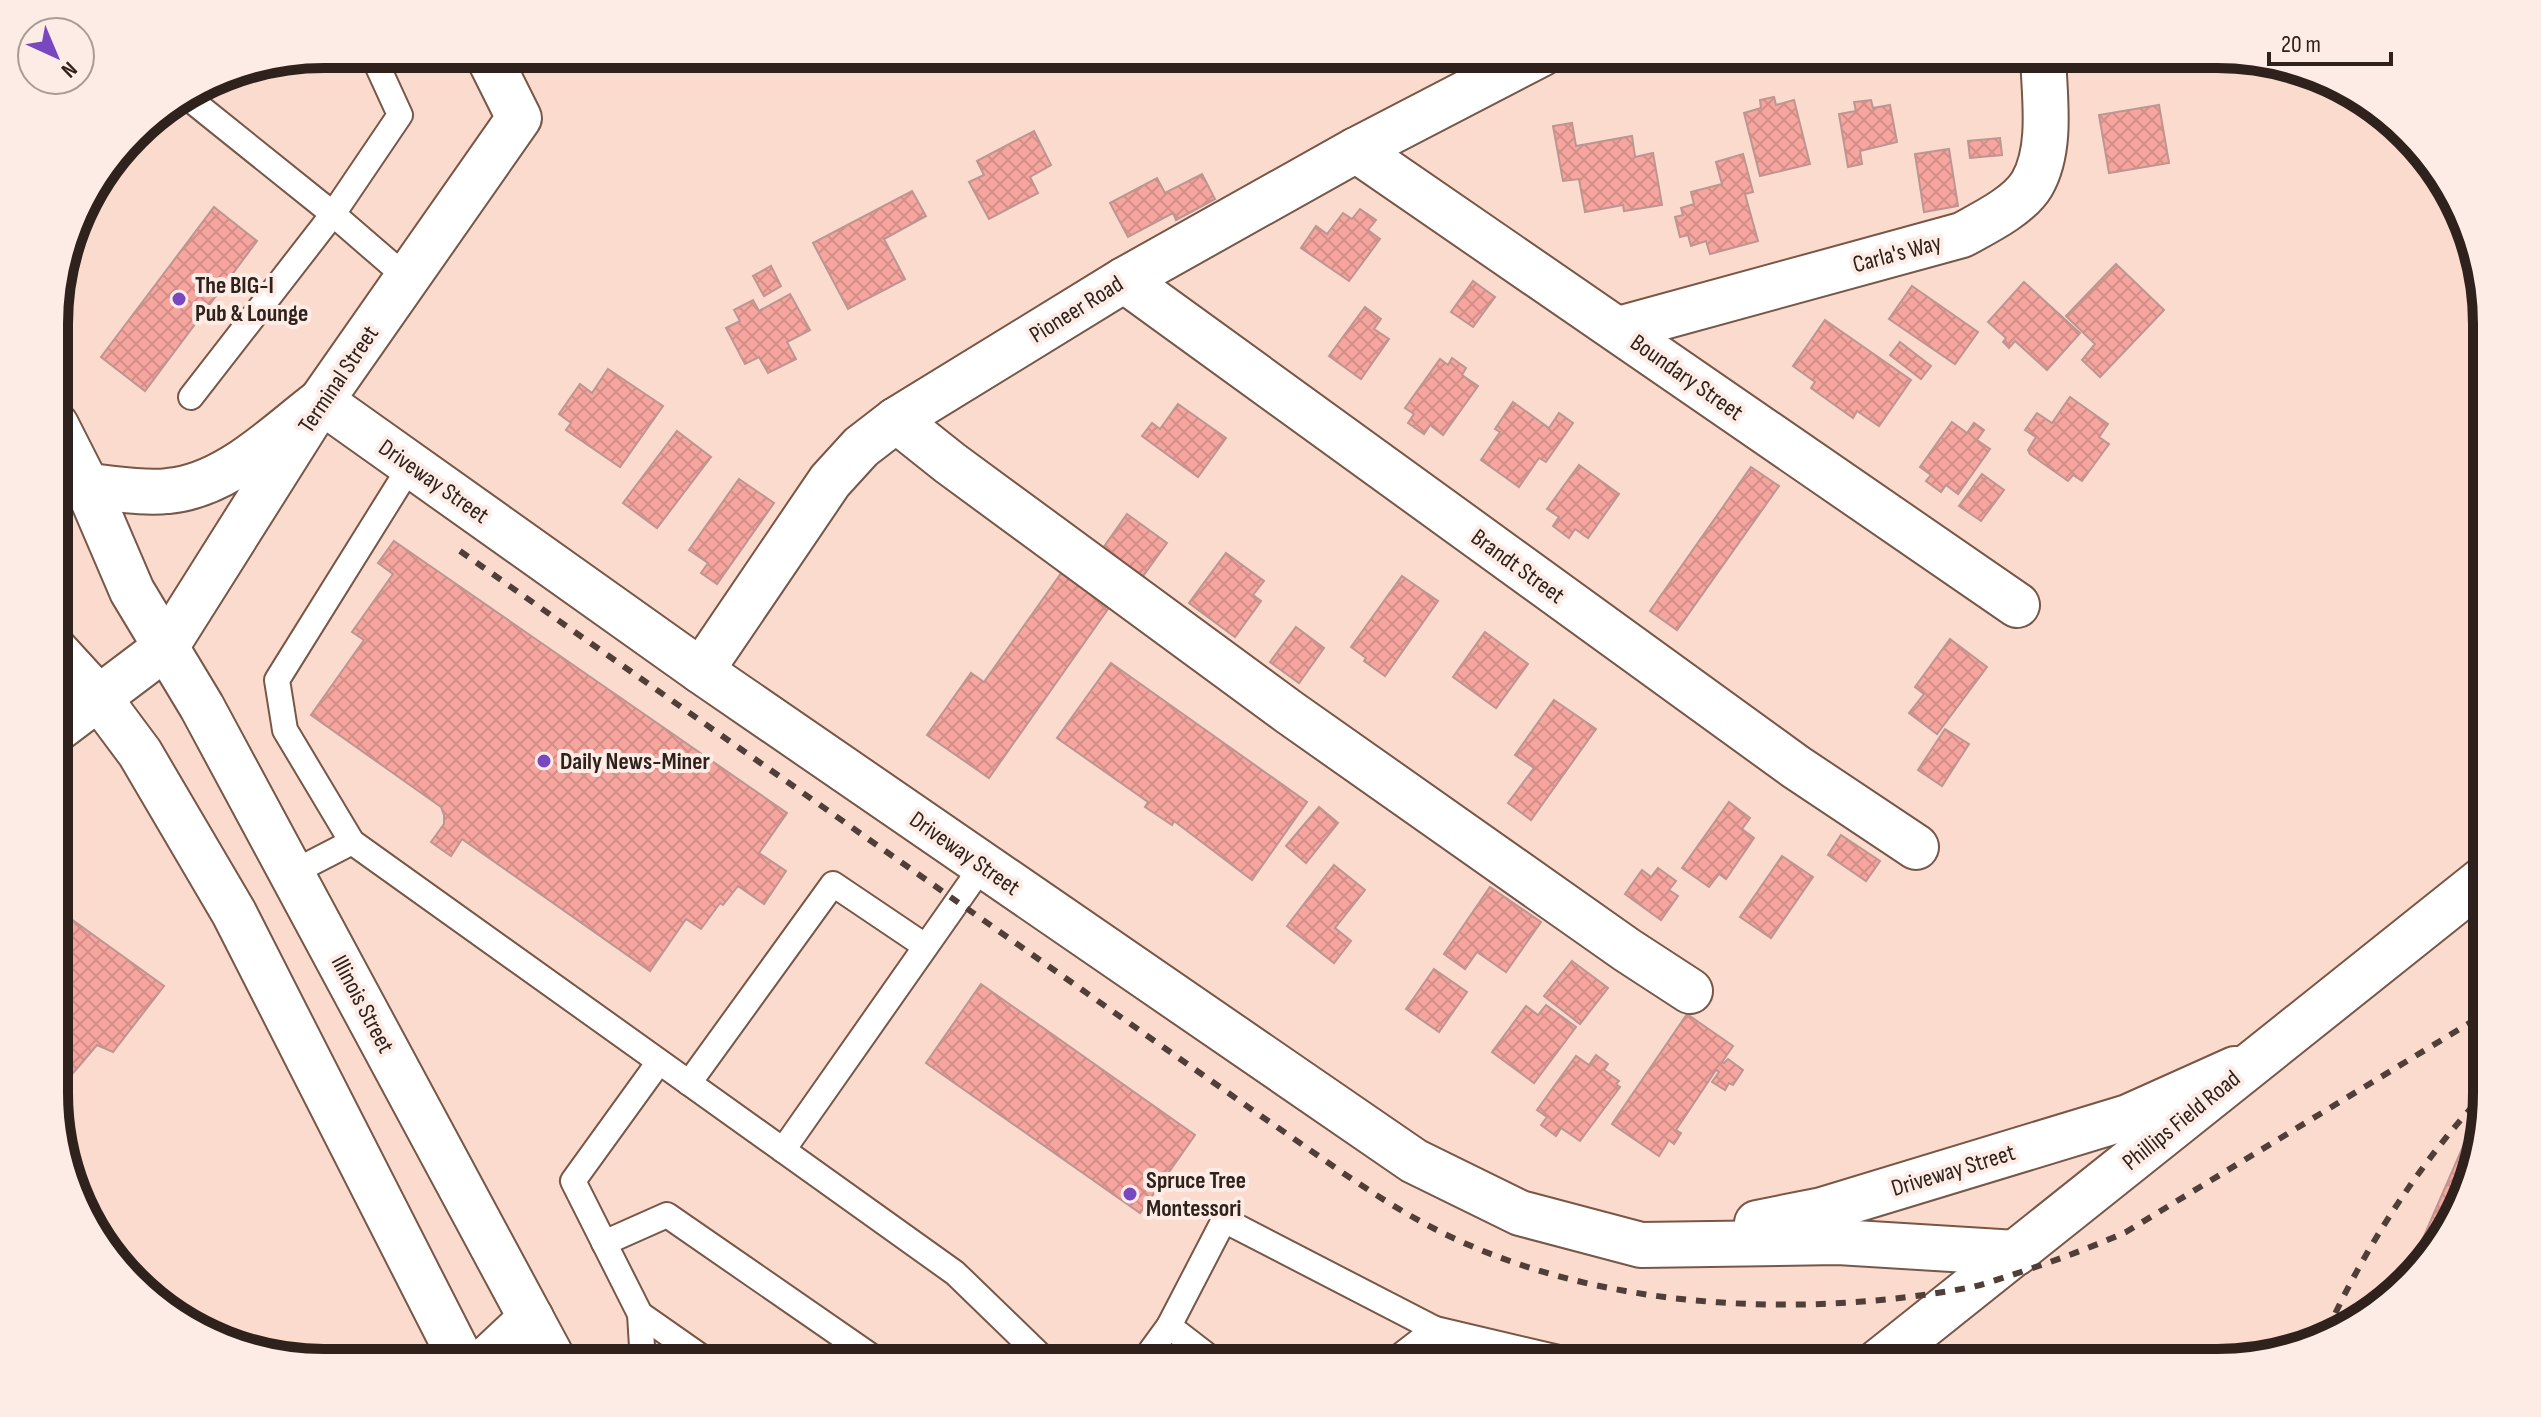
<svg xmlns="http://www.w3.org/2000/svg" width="2541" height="1417" font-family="'Sofia Sans Condensed',sans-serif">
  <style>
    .building { fill: url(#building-cross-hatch); stroke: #bd9591; stroke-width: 2 }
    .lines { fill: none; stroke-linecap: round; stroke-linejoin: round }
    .service-casing { stroke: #775748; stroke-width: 28 }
    .minor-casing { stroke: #775748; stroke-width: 48 }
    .tertiary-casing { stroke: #775748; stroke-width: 48 }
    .primary-casing { stroke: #775748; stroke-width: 48 }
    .service { stroke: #fff; stroke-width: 24 }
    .minor { stroke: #fff; stroke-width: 44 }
    .tertiary { stroke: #fff; stroke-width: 44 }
    .primary { stroke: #fff; stroke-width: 44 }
    .rail { stroke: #503f38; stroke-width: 6; stroke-dasharray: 10 10; stroke-linecap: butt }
    .poi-dot { fill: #7948c0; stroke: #fcece5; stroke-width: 3 }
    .labels { text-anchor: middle; stroke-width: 8; stroke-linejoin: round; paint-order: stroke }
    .street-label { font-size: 24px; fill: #2f211b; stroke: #fcece5 }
    .poi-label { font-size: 24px; font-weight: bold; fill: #2f211b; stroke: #fcece5; text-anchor: start }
    .rim { fill: none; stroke: #2f211b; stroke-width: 10 }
  </style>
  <defs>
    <pattern id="building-cross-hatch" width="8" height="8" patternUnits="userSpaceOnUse" patternTransform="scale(2)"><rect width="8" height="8" fill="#f7a59f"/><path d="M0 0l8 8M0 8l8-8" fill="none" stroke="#d48e88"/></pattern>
  </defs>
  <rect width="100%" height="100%" fill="#fadbcd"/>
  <g class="building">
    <path d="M 1774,97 L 1776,105 L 1794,100 L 1810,164 L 1760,176 L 1744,113 L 1761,108 L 1760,100 Z"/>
    <path d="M 1871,100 L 1873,108 L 1890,105 L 1897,142 L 1860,151 L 1862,164 L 1848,167 L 1839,114 L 1856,111 L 1854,102 Z"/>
    <path d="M 2159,105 L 2169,163 L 2109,173 L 2099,115 Z"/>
    <path d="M 1572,123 L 1576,146 L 1632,136 L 1635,157 L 1653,153 L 1662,205 L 1624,211 L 1623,205 L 1585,212 L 1579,179 L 1563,181 L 1553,126 Z"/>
    <path d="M 1034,131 L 1051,165 L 1030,177 L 1038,193 L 989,219 L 969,182 L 984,175 L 977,161 Z"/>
    <path d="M 2000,138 L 2002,155 L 1970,158 L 1968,141 Z"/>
    <path d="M 1949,149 L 1958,206 L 1924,212 L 1915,154 Z"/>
    <path d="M 1743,154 L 1753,192 L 1745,194 L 1758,241 L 1710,254 L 1706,241 L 1691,246 L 1688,235 L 1680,237 L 1675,217 L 1683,215 L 1681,208 L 1694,204 L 1691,192 L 1722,184 L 1716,162 Z"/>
    <path d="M 1202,174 L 1215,199 L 1176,220 L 1173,213 L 1128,237 L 1110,203 L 1157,178 L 1165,193 Z"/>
    <path d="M 912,191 L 926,216 L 884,239 L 905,279 L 848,309 L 813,243 Z"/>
    <path d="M 214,207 L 257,241 L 145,391 L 101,357 Z"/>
    <path d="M 1360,209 L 1376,220 L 1368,230 L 1380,239 L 1349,281 L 1301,248 L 1316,226 L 1327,234 L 1343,213 L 1352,219 Z"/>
    <path d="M 2116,264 L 2164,310 L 2100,377 L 2082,360 L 2095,344 L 2066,316 Z"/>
    <path d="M 771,266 L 781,286 L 764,296 L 753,276 Z"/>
    <path d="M 1473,281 L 1495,297 L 1473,327 L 1451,312 Z"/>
    <path d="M 2024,282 L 2080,333 L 2047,370 L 2015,341 L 2009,348 L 2003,342 L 2006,338 L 1988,322 Z"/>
    <path d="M 1912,286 L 1978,332 L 1955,364 L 1889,319 Z"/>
    <path d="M 790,294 L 810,330 L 787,342 L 796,359 L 768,373 L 759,357 L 745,364 L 726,328 L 740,321 L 734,310 L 753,300 L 759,311 Z"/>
    <path d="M 1365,307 L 1381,319 L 1374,329 L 1389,339 L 1361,379 L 1329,356 Z"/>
    <path d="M 1825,320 L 1911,380 L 1879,426 L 1857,411 L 1853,418 L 1811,388 L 1815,382 L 1793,366 Z"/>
    <path d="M 1900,342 L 1931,366 L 1921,379 L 1890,355 Z"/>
    <path d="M 1452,358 L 1466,368 L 1462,375 L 1478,386 L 1443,435 L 1430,425 L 1424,434 L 1408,423 L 1414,414 L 1405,408 L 1440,359 L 1448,365 Z"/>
    <path d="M 608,369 L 663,406 L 620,467 L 566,430 L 571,423 L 559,414 L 580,384 L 592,393 Z"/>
    <path d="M 2070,397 L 2108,424 L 2099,437 L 2109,444 L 2082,481 L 2073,475 L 2068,481 L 2030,454 L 2028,450 L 2036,437 L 2025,430 L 2037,413 L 2052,423 Z"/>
    <path d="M 1513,402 L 1549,428 L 1559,413 L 1573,423 L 1546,462 L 1539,458 L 1519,487 L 1481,460 L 1500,432 L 1495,429 Z"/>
    <path d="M 1178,404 L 1226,438 L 1198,477 L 1142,436 L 1152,423 L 1160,429 Z"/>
    <path d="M 1952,422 L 1967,433 L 1974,423 L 1984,430 L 1977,440 L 1990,449 L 1958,494 L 1946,485 L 1941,492 L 1926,481 L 1931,475 L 1920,467 Z"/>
    <path d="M 677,431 L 711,457 L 657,528 L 623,503 Z"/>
    <path d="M 1579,465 L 1619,494 L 1588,538 L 1575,529 L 1569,538 L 1553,526 L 1559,517 L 1547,509 Z"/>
    <path d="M 1751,467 L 1779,486 L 1677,630 L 1650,611 Z"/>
    <path d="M 1982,474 L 2004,490 L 1981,521 L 1959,506 Z"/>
    <path d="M 739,479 L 774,503 L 717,584 L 701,573 L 708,563 L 689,550 Z"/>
    <path d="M 1127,514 L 1167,543 L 1143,576 L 1103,548 Z"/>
    <path d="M 394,541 L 787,813 L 759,853 L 786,871 L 764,904 L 738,886 L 723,905 L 720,903 L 701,929 L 686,919 L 650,971 L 462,839 L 451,856 L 431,842 L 444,824 L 444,815 L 441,807 L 311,715 L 364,640 L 352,632 L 393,574 L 378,563 Z"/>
    <path d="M 1226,553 L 1264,581 L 1253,595 L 1261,601 L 1235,637 L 1189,603 Z"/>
    <path d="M 1067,565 L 1115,599 L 989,778 L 927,735 L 971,673 L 984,682 Z"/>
    <path d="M 1402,576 L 1438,601 L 1385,676 L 1364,661 L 1366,658 L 1351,647 Z"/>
    <path d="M 1296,627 L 1324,648 L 1299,683 L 1270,662 Z"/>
    <path d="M 1485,632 L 1528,664 L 1496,708 L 1453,677 Z"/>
    <path d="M 1950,639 L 1987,667 L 1937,734 L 1909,713 L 1924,694 L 1915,687 Z"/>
    <path d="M 1111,663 L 1307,802 L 1252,880 L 1174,821 L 1172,825 L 1145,807 L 1148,802 L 1057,738 Z"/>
    <path d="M 1554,700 L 1596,729 L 1531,820 L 1508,803 L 1534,768 L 1515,755 Z"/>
    <path d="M 1945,729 L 1969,744 L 1942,786 L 1918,770 Z"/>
    <path d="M 1729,802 L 1750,818 L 1742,829 L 1754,838 L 1726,879 L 1719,874 L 1709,887 L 1682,868 Z"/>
    <path d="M 1319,807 L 1338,823 L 1306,863 L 1286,846 Z"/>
    <path d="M 1841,835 L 1880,861 L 1866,881 L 1828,855 Z"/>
    <path d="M 1782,856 L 1813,877 L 1771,938 L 1740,917 Z"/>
    <path d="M 1334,865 L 1365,890 L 1335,928 L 1351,941 L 1334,963 L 1287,926 Z"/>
    <path d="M 1658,868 L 1676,881 L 1669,890 L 1678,896 L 1661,920 L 1625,894 L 1642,870 L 1651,877 Z"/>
    <path d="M 1490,887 L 1541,922 L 1506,972 L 1477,952 L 1465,969 L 1444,954 Z"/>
    <path d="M 56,908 L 164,986 L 113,1052 L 97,1045 L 56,1093 Z"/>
    <path d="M 1572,961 L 1608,988 L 1580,1024 L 1544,996 Z"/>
    <path d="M 1434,969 L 1467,992 L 1439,1032 L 1406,1009 Z"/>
    <path d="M 981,984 L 1195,1135 L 1140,1213 L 926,1063 Z"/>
    <path d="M 1546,1005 L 1576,1027 L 1534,1083 L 1492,1052 L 1526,1006 L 1538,1015 Z"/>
    <path d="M 1687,1014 L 1733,1046 L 1722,1062 L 1724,1063 L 1728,1059 L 1743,1070 L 1733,1085 L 1729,1083 L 1725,1090 L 1712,1082 L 1719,1072 L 1716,1070 L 1676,1130 L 1681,1133 L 1674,1144 L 1669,1140 L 1659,1156 L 1612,1124 Z"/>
    <path d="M 1596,1055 L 1608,1064 L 1604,1070 L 1619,1081 L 1616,1084 L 1620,1087 L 1580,1141 L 1561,1128 L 1556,1136 L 1541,1125 L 1547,1117 L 1537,1110 L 1576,1056 L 1589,1065 Z"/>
    <path d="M 2471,1128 L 2480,1132 L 2451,1227 L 2407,1275 Z"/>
  </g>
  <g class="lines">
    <g class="service-casing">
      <g id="service">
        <path d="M 186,96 L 333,214 L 407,278"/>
        <path d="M 191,397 L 333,214 L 400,115 L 372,54"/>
        <path d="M 411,465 L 277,680 L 285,730 L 352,842 L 955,1273 L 1048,1363"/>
        <path d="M 292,873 L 352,842"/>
        <path d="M 689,1083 L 833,884 L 925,946"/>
        <path d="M 783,1150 L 983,865"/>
        <path d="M 604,1243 L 667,1215 L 881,1363"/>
        <path d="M 640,1314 L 710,1363"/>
        <path d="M 1169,1326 L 1217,1363"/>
        <path d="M 643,1363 L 640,1314 L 573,1181 L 659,1062"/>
        <path d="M 1142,1363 L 1169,1326 L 1224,1220 L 1435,1329 L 1443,1363"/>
        <path d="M 1391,1363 L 1435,1329 L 1580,1363"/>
      </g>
    </g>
    <g class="minor-casing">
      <g id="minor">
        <path d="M 1356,150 L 2017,605"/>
        <path d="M 1124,280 L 1796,767 L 1916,847"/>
        <path d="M 1619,329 L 1962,235 C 1984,223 2019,206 2032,184 C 2053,148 2044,94 2043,54"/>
        <path d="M 321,401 L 701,671 L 1414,1161 L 1520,1213 L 1641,1245 L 1838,1242 L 2016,1253"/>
        <path d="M 896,420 L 950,463 L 1289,712 L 1627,950 L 1690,991"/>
        <path d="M 701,671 L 830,481 L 861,447 L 896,420 L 1124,280 L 1356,150 L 1541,54"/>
        <path d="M 56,730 L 166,647 L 321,401 L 519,118 L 487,54"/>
        <path d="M 1757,1223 L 1822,1210 L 2128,1117 L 2235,1069"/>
        <path d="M 483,1363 L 531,1318"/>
      </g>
    </g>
    <g class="tertiary-casing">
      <path id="tertiary" d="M 1877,1363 L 2486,877"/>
    </g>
    <g class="primary-casing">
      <g id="primary">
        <path d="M 56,425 L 87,486 L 132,591 L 202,707 L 555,1363"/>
        <path d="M 87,486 C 113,488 142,494 168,491 C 227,486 276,435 321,401"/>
        <path d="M 56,651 L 99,698 L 140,753 L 234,913 L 463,1363"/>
      </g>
    </g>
    <use href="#service" class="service"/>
    <use href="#minor" class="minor"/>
    <use href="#tertiary" class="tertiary"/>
    <use href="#primary" class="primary"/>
    <g class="rail">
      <path d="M 460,551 L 1261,1116 C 1317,1154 1373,1197 1433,1228 C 1591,1310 1800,1320 1972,1287 C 1985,1284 1999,1279 2012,1275 C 2051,1262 2088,1249 2126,1232 L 2486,1013"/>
      <path d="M 2327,1331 C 2365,1247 2422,1159 2486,1092"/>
    </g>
  </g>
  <g class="poi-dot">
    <circle cx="179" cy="299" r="8"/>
    <circle cx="544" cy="761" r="8"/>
    <circle cx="1130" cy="1194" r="8"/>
  </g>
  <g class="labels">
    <g class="street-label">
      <text transform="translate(1897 253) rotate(-15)" y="8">Carla's Way</text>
      <text transform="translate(1076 309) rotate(-32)" y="8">Pioneer Road</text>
      <text transform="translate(1687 377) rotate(35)" y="8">Boundary Street</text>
      <text transform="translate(338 379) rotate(-56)" y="8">Terminal Street</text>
      <text transform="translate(434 481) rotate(35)" y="8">Driveway Street</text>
      <text transform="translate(1518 566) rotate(36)" y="8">Brandt Street</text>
      <text transform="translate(965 853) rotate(35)" y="8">Driveway Street</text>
      <text transform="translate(363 1004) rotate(62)" y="8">Illinois Street</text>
      <text transform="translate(2181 1120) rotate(-39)" y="8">Phillips Field Road</text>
      <text transform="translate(1953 1170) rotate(-17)" y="8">Driveway Street</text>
    </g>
    <g class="poi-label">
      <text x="195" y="293">The BIG-I<tspan x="195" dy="28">Pub &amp; Lounge</tspan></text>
      <text x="560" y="769">Daily News-Miner</text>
      <text x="1146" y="1188">Spruce Tree<tspan x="1146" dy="28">Montessori</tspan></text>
    </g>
  </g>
  <path d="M0 0H2541V1417H0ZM324 68H2217A256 256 0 0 1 2473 324V1093A256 256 0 0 1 2217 1349H324A256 256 0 0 1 68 1093V324A256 256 0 0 1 324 68Z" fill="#fcece5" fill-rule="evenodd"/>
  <path class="rim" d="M324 68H2217A256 256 0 0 1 2473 324V1093A256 256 0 0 1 2217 1349H324A256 256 0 0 1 68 1093V324A256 256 0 0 1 324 68Z"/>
  <g transform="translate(56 56) rotate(136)"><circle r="38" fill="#fcece5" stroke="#aa9b94" stroke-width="2"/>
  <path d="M0-6L14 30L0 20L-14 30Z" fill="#7948c0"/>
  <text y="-12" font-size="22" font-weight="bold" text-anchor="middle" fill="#2f211b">N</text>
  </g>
  <path d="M2269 52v12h122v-12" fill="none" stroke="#2f211b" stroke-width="4"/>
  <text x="2281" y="52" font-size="24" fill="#2f211b" stroke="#fcece5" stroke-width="6" paint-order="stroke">20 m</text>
</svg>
